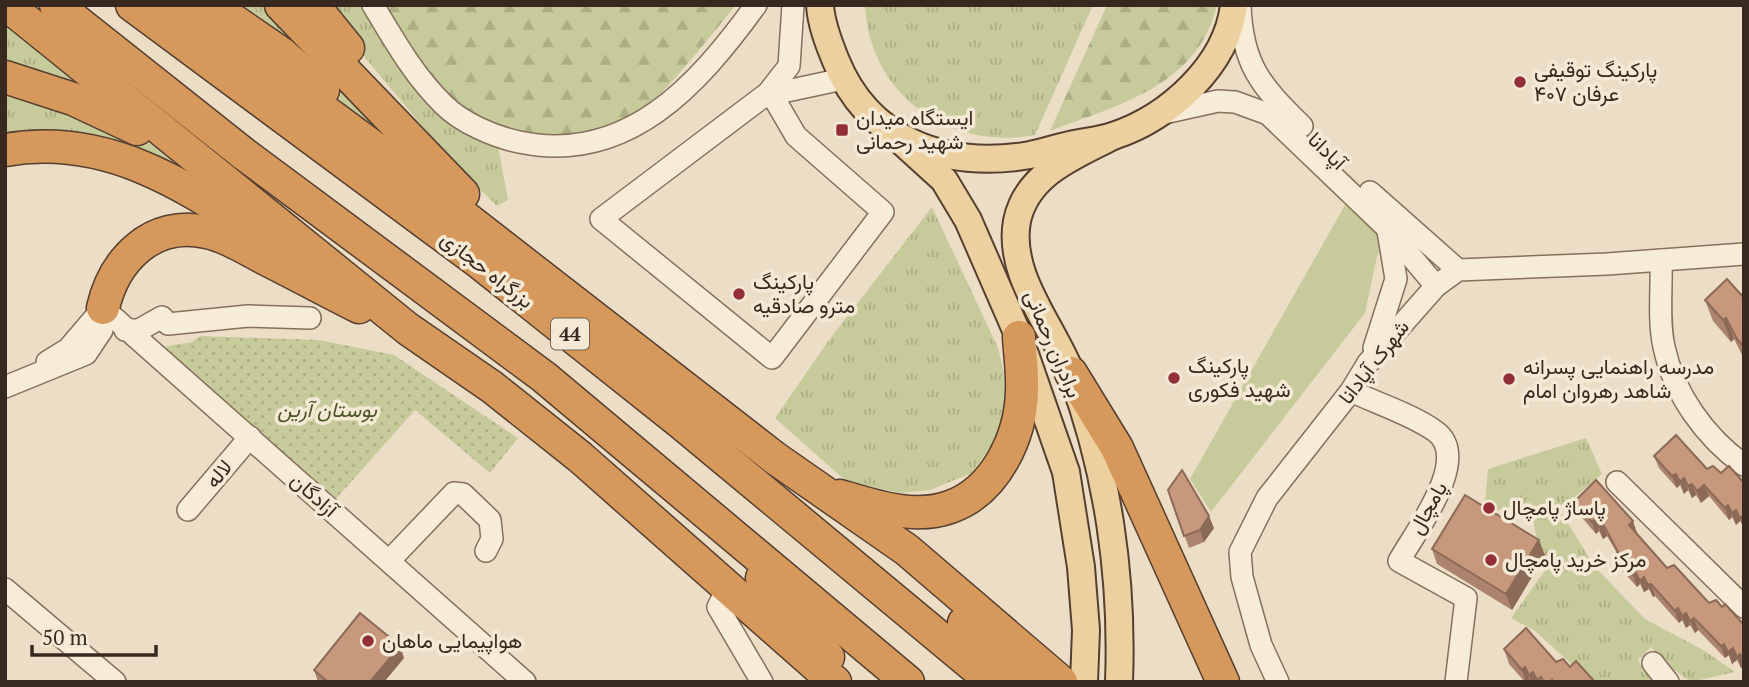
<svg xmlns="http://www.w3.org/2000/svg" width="1749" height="687" font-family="'PT Serif',Vazirmatn,serif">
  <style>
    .grass { fill: url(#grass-tufts) }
    .forest { fill: url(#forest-firs) }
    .park { fill: url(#park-dots) }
    .garden { fill: #c7ca9a }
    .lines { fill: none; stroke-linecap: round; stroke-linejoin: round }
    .minor-casing { stroke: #86705c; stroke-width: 24 }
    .major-casing { stroke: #553f30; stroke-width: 30 }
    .highway-casing { stroke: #553f30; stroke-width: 35 }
    .minor { stroke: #f7ecd8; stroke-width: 21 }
    .major { stroke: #edd09f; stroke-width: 26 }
    .highway { stroke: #d7985b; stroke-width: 32 }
    .wall { fill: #ac836c }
    .shaded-wall { fill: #8c6a58 }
    .building { fill: #c8987d; stroke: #8c6a58; stroke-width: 2 }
    .poi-dot { fill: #932f36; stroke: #f4e9d5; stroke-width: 2.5 }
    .labels { text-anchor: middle; stroke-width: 7; stroke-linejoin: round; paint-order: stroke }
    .shield { fill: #f4e9d5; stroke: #706356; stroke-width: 2 }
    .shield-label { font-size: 19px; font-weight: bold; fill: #37291f }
    .poi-label { font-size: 21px; fill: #37291f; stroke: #f4e9d5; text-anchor: start }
    .street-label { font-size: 21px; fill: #37291f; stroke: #f4e9d5 }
    .park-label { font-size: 21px; font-style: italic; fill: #4b5327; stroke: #f4e9d5 }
  </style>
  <defs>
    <pattern id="grass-tufts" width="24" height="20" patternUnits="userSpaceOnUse" patternTransform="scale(1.75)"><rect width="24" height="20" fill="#c7ca9a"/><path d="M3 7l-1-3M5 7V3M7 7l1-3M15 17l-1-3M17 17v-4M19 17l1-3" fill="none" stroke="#acae84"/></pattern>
    <pattern id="forest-firs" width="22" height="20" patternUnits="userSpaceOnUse" patternTransform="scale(1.75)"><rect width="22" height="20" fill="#c7ca9a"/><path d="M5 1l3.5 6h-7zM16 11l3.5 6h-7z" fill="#acae84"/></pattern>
    <pattern id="park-dots" width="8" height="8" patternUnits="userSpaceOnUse" patternTransform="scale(1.75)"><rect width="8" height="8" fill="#c7ca9a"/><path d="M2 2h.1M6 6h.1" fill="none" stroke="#acae84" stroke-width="1.8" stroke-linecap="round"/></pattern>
  </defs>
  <rect width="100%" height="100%" fill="#ecdec6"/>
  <g class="grass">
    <path d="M 220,5 L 269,5 L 429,174 L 369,128 L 316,77 Z"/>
    <path d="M 321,5 L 364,5 L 498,146 L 508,200 L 497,206 L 449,158 Z"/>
    <path d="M 865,5 L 1093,5 L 1035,135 C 949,151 869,95 865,5 Z"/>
    <path d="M 5,8 L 173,145 L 5,66 Z"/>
    <path d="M 5,86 L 108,122 L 152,145 L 212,185 L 206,189 L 5,144 Z"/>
    <path d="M 932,207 L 998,348 L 1007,385 L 1004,419 L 990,447 L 972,473 L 930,490 L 901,493 L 847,482 L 775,418 L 829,340 Z"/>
    <path d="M 1586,438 L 1602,474 L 1560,510 L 1594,566 L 1645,619 L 1705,651 L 1735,672 L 1691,682 L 1667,665 L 1651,647 L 1638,660 L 1652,682 L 1591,682 L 1535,631 L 1511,618 L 1549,565 L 1536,535 L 1530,503 L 1497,510 L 1485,502 L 1488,469 Z"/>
  </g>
  <g class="forest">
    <path d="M 382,5 L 736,5 C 710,37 684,69 656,99 C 649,106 642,117 633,121 C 558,156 467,129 417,65 C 403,47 393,25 382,5 Z"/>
    <path d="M 1107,5 L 1217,5 C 1198,86 1118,105 1050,131 Z"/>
  </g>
  <path class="park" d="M 200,336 L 319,340 L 394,355 L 518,438 L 490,473 L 415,410 L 334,501 L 163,356 L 167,346 L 192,342 Z"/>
  <path class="garden" d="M 1345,205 L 1386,242 L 1377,256 L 1365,313 L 1211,512 L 1190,479 Z"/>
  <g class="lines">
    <g class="minor-casing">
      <g id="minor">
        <path d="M 373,5 C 394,40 414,76 444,105 C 462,123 495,137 519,142 C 627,165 698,85 756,5"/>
        <path d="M 793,5 L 789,66 L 768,93 L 601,219 L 772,358 L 883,212 L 796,136 L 775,100 L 782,92 L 843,79"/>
        <path d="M 1240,5 C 1242,65 1261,86 1302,126"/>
        <path d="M 1164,113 L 1218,101 L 1235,102 L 1268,114 L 1387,228 L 1436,286"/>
        <path d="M 1370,192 L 1458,270"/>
        <path d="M 1661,260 C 1662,288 1658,320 1664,347 C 1674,394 1705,437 1744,465"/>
        <path d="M 103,308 L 525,682"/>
        <path d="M 125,330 L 139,330 L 162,317 L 168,324 L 248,316 L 310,318"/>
        <path d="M 1374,348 L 1396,279 L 1388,231"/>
        <path d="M 47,362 L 68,349 L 103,308"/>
        <path d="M 5,387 L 86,354 L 102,330 L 103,308"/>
        <path d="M 1351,391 C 1378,404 1411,414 1435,431 C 1473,458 1415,532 1399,561 L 1466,598 L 1456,682"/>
        <path d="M 1617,482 L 1744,607"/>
        <path d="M 188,510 L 250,437"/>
        <path d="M 389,561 L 454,493 L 463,494 L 490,520 L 492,539 L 486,551"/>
        <path d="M 728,587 L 718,607 L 762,682"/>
        <path d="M 5,589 L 115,682"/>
        <path d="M 1653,663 L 1668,682"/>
        <path d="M 1278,682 L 1261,645 L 1242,577 L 1240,552 L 1267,498 L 1351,391 L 1368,363 L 1436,286 L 1458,270 L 1607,264 L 1744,254"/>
      </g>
    </g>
    <g class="major-casing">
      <g id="major">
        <path d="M 820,5 C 821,24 829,44 836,61 C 868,140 943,168 1024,156 C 1038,154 1052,149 1066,146 C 1081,142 1098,141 1113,136 C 1168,118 1227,66 1234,5"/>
        <path d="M 1113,136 C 1075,156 1027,173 1017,221 C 1007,275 1052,325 1071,373 C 1108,471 1123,578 1119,682"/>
        <path d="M 900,140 L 944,180 L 968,220 L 1019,337 L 1066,472 L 1081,567 L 1086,630 L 1084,682"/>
      </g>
    </g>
    <g class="highway-casing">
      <g id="highway">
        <path d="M 7,5 L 408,329 L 492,387 L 580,457 L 835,682"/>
        <path d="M 56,5 L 244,154 L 544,377 L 908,682"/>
        <path d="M 132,5 L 480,263 L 680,422 L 993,682"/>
        <path d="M 164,5 L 310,100 L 395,163 L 775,458 L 907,550 L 1061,682"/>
        <path d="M 211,5 L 282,54 L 323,90"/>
        <path d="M 281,5 L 463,194"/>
        <path d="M 313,5 L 348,48"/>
        <path d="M 5,77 L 73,99 L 137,129"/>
        <path d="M 5,150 C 114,131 196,193 282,249"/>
        <path d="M 103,308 C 114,260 152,220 206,232 C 226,236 245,248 264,258 C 296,274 327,291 359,307"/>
        <path d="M 1071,373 L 1117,448 L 1223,682"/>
        <path d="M 840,496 C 874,506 915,520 950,507 C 996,491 1021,436 1022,391 C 1023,373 1020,355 1019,337"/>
        <path d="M 762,578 L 828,657"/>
        <path d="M 964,623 L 1018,682"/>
      </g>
    </g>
    <use href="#minor" class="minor"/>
    <use href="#major" class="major"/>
    <use href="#highway" class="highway"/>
  </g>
  <g class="wall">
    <path d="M 1744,298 L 1744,359 L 1734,339 L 1731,342 L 1713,321 L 1705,300 Z"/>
    <path d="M 1654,456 L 1707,469 L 1744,483 L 1744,528 L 1740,521 L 1736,525 L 1732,517 L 1729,520 L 1709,496 L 1701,503 L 1696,495 L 1692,498 L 1688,490 L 1684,494 L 1680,485 L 1677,488 L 1659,468 Z"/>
    <path d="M 1168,490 L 1214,528 L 1204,542 L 1189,548 Z"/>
    <path d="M 1574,502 L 1637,533 L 1667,568 L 1709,603 L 1744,625 L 1744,666 L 1741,668 L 1737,660 L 1732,664 L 1729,655 L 1725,658 L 1698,630 L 1695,633 L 1690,625 L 1686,628 L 1682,620 L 1679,623 L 1655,596 L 1653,597 L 1649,589 L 1644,592 L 1640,584 L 1637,587 L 1619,567 L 1615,555 L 1617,553 L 1607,536 L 1603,539 L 1599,531 L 1596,534 L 1578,513 Z"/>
    <path d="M 1432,549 L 1545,555 L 1512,610 L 1437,564 Z"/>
    <path d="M 1504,649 L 1556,662 L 1570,667 L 1595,682 L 1525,682 L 1509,664 Z"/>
    <path d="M 404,658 L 384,682 L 318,682 L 314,670 Z"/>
  </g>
  <g class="shaded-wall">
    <path d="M 1726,318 L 1734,339 L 1731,342 L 1723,320 Z"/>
    <path d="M 1676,474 L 1680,485 L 1677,488 L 1672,476 Z"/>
    <path d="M 1684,478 L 1688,490 L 1684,494 L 1680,482 Z"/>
    <path d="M 1692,484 L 1696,495 L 1692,498 L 1688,486 Z"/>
    <path d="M 1704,485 L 1709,496 L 1701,503 L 1697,491 Z"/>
    <path d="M 1728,505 L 1732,517 L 1729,520 L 1725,508 Z"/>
    <path d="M 1736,510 L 1740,521 L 1736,525 L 1732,513 Z"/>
    <path d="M 1744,515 L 1744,528 L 1740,518 Z"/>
    <path d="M 1209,516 L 1214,528 L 1204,542 L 1200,530 Z"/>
    <path d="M 1595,519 L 1599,531 L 1596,534 L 1592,522 Z"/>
    <path d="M 1633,521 L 1637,533 L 1629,525 Z"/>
    <path d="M 1603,524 L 1607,536 L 1603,539 L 1599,527 Z"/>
    <path d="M 1539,540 L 1545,555 L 1512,610 L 1506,594 Z"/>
    <path d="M 1636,573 L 1640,584 L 1637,587 L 1633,575 Z"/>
    <path d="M 1644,577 L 1649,589 L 1644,592 L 1640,581 Z"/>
    <path d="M 1651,584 L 1655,596 L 1653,597 L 1648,585 Z"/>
    <path d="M 1678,608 L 1682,620 L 1679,623 L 1675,611 Z"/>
    <path d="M 1686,613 L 1690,625 L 1686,628 L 1682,616 Z"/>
    <path d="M 1694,618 L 1698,630 L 1695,633 L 1690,621 Z"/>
    <path d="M 1724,644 L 1729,655 L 1725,658 L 1721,646 Z"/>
    <path d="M 400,646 L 404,658 L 384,682 L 370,682 Z"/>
    <path d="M 1733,648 L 1737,660 L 1732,664 L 1728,652 Z"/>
    <path d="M 1740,654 L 1744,663 L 1744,666 L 1741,668 L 1737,657 Z"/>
    <path d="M 1525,667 L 1530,682 L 1526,682 L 1522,670 Z"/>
    <path d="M 1533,672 L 1537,682 L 1531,682 L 1529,675 Z"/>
  </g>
  <g class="building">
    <path d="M 1727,279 L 1744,298 L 1744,347 L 1737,339 L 1726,318 L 1723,320 L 1705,300 Z"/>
    <path d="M 1676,435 L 1707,469 L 1713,466 L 1721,473 L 1729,466 L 1744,483 L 1744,515 L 1740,518 L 1736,510 L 1732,513 L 1728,505 L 1725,508 L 1704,485 L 1697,491 L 1692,484 L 1688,486 L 1684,478 L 1680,482 L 1676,474 L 1672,476 L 1654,456 Z"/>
    <path d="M 1182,470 L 1209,516 L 1200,530 L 1184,536 L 1168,490 Z"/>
    <path d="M 1596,480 L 1633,521 L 1629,525 L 1667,568 L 1674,565 L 1709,603 L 1716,600 L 1722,607 L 1725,604 L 1744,625 L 1744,658 L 1740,654 L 1737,657 L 1733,648 L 1728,652 L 1724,644 L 1721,646 L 1694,618 L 1690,621 L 1686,613 L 1682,616 L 1678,608 L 1675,611 L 1651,584 L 1648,585 L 1644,577 L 1640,581 L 1636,573 L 1633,575 L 1615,555 L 1618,552 L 1603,524 L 1599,527 L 1595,519 L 1592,522 L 1574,502 Z"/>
    <path d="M 1465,495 L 1539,540 L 1506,594 L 1432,549 Z"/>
    <path d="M 360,613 L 400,646 L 370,682 L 328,682 L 314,670 Z"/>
    <path d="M 1526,628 L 1556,662 L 1563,659 L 1570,667 L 1576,661 L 1595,682 L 1553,682 L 1552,680 L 1550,682 L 1544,682 L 1541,677 L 1537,680 L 1533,672 L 1529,675 L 1525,667 L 1522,670 L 1504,649 Z"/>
  </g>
  <g class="poi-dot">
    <circle cx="1520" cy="82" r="7"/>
    <rect x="835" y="123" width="14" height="14" rx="3.5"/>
    <circle cx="739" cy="294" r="7"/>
    <circle cx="1174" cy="378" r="7"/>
    <circle cx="1509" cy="379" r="7"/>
    <circle cx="1489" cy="508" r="7"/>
    <circle cx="1491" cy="560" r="7"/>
    <circle cx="368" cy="641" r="7"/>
  </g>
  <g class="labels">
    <rect class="shield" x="551" y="318.5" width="38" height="31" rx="5"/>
    <g class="shield-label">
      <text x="570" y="341">44</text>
    </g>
    <g class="poi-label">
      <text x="1534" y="77">پارکینگ توقیفی<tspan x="1534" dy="24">عرفان ۴۰۷</tspan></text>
      <text x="856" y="125">ایستگاه میدان<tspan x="856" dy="24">شهید رحمانی</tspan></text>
      <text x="753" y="289">پارکینگ<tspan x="753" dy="24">مترو صادقیه</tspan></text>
      <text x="1188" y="373">پارکینگ<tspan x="1188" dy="24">شهید فکوری</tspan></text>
      <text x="1523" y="374">مدرسه راهنمایی پسرانه<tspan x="1523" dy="24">شاهد رهروان امام</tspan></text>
      <text x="1503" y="515">پاساژ پامچال</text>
      <text x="1505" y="567">مرکز خرید پامچال</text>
      <text x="382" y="648">هواپیمایی ماهان</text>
    </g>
    <g class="street-label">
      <text transform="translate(1327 151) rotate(44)" y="7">آپادانا</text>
      <text transform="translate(487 270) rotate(38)" y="7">بزرگراه حجازی</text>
      <text transform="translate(1053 344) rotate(67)" y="7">برادران رحمانی</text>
      <text transform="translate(1374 362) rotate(-52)" y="7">شهرک آپادانا</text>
      <text transform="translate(219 474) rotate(-50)" y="7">لاله</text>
      <text transform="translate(314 495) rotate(42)" y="7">آزادگان</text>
      <text transform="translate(1428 508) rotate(-61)" y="7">پامچال</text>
    </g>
    <g class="park-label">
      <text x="327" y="417">بوستان آرین</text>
    </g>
  </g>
  <rect width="1749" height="687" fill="none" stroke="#37291f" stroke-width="14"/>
  <path d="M32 645v10h124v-10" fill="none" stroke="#37291f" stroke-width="3.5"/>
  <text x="42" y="645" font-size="21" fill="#37291f" stroke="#f4e9d5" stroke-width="5" paint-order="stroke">50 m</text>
</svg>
